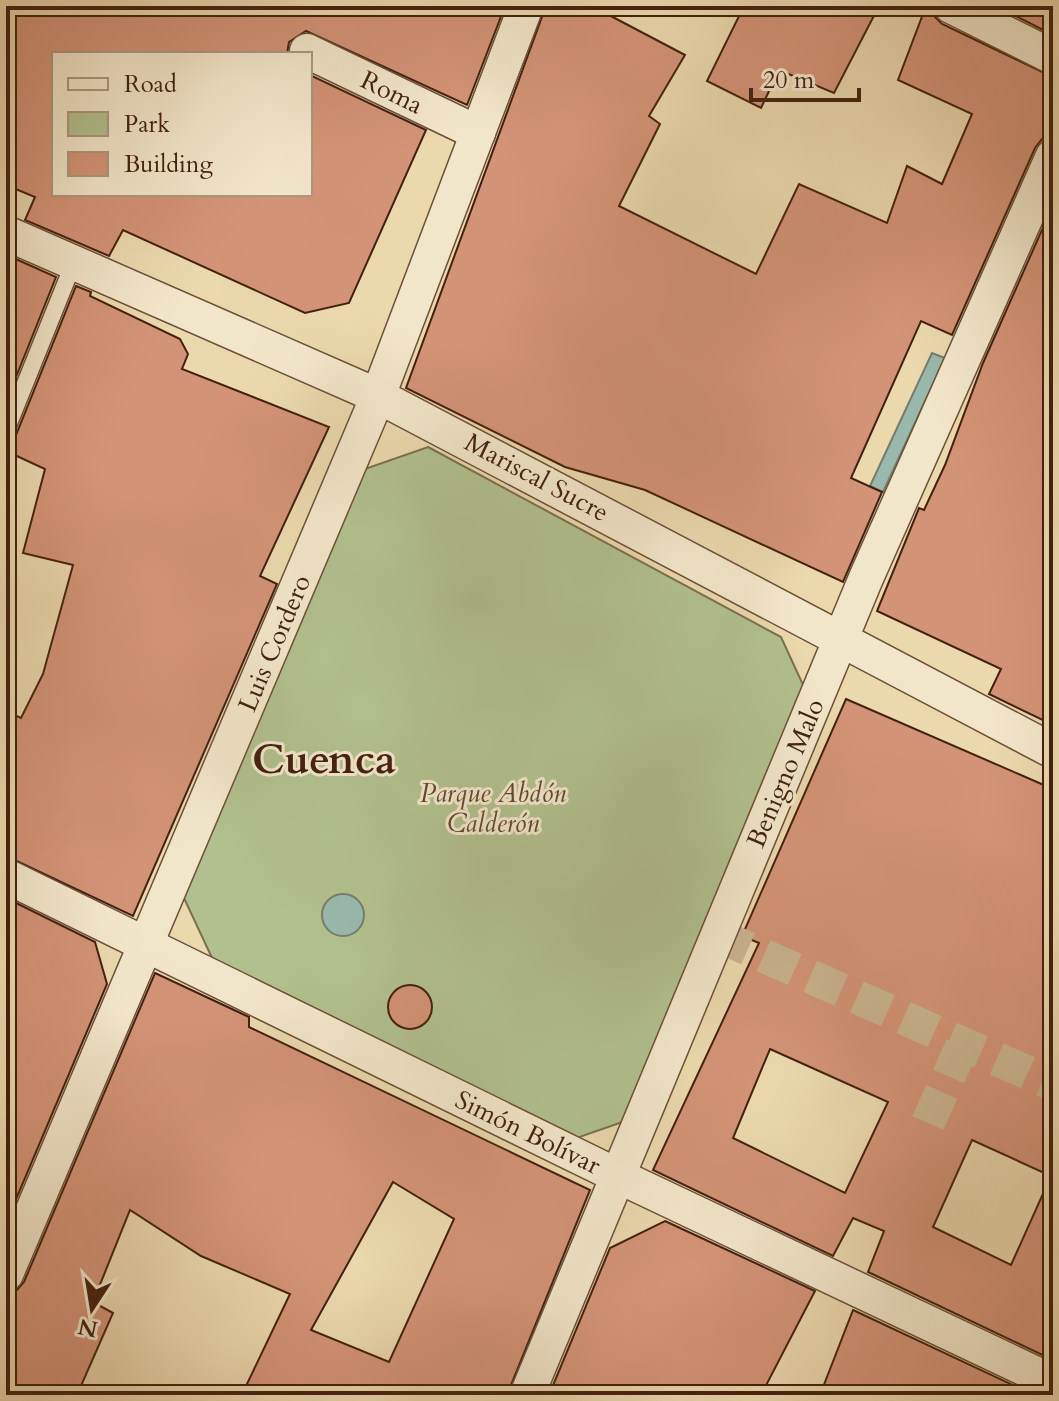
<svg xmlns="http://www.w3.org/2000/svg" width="1059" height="1401" font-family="Cardo,serif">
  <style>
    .green { fill: #b1c08e; stroke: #7a704f; stroke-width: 2 }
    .water { fill: #98b9ac; stroke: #767c6e; stroke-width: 2 }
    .building { fill: #d39376; stroke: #432110; stroke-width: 2; fill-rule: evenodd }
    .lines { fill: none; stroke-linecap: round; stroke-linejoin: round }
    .street-tunnel { stroke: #c9b38e; stroke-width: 34; stroke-dasharray: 34 17; stroke-linecap: butt }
    .lane-casing { stroke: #6d4f37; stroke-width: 19 }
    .street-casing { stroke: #6d4f37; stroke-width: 37 }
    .lane { stroke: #f2e6ca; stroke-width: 16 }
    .street { stroke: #f2e6ca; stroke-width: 34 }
    .labels { text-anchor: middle; stroke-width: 6; stroke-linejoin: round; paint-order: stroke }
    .street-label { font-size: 26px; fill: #432110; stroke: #f2e6ca }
    .park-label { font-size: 26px; font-style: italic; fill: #5e4930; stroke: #f2e6ca }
    .town-label { font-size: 42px; font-weight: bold; fill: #432110; stroke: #f2e6ca }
  </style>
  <rect width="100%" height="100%" fill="#ebd8ad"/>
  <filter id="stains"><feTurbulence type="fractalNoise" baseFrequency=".0025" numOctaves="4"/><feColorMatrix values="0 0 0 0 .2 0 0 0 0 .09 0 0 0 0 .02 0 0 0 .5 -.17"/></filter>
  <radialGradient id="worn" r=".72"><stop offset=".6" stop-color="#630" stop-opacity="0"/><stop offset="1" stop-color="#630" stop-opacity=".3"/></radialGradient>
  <path class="green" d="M 428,447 L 781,637 L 810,700 L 637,1117 L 571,1140 L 213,960 L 183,896 L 362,470 Z"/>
  <g class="water">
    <path d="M 932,353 L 945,358 L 883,492 L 870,486 Z"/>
    <circle cx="343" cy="915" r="21"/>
  </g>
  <g class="building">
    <path d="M 6,6 L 505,6 L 467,105 L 306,31 L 289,42 L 287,54 L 54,54 L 54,194 L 310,194 L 310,75 L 426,130 L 349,303 L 305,313 L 123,230 L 109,256 L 25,220 L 35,197 L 6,185 Z"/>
    <path d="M 546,6 L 612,6 L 607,14 L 685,55 L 649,116 L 660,124 L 619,206 L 756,274 L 799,184 L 887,223 L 907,166 L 942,184 L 972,114 L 898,80 L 926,6 L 931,6 L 934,16 L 942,24 L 1053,77 L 1053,136 L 1042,139 L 1035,148 L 952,335 L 921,321 L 851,478 L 882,492 L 843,582 L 645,490 L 565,467 L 406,388 Z"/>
    <path d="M 744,6 L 879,6 L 834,93 L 779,70 L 761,108 L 707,81 Z"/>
    <path d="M 996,6 L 1053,6 L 1053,35 Z"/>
    <path d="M 1053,205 L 1053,725 L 989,694 L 1001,669 L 877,611 L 919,508 L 924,510 L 945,465 L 983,363 Z"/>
    <path d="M 9,256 L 56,277 L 6,402 L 6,264 Z"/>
    <path d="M 76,286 L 91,292 L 90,296 L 180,339 L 188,354 L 182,369 L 329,427 L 260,576 L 277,584 L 133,916 L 6,856 L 6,711 L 21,718 L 43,674 L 73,565 L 23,553 L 45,469 L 6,451 L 6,442 L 16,435 Z"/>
    <path d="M 846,699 L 1053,789 L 1053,1360 L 868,1272 L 884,1231 L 853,1218 L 833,1256 L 653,1170 L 759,943 L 742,936 ZM 770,1049 L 888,1102 L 845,1193 L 733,1138 ZM 972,1140 L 1051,1176 L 1011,1265 L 933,1227 Z"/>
    <path d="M 6,898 L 95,942 L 107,984 L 6,1223 Z"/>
    <path d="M 155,973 L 249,1017 L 249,1027 L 590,1190 L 507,1395 L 264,1395 L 246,1386 L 290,1294 L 201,1256 L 130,1210 L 93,1302 L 113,1313 L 77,1395 L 6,1395 L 6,1294 L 17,1290 L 24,1282 ZM 393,1182 L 454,1219 L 389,1362 L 311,1330 Z"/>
    <circle cx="410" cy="1007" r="22"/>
    <path d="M 665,1221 L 815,1291 L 761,1395 L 549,1395 L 610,1248 Z"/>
    <path d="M 853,1310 L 1034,1395 L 820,1395 Z"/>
  </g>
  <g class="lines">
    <g class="street-tunnel">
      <path d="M 717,935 L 1053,1084"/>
      <path d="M 928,1123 L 962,1046"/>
    </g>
    <g class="lane-casing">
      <path id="lane" d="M 6,431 L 74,262"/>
    </g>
    <g class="street-casing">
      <g id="street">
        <path d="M 951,6 L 1053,57"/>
        <path d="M 307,51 L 478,133"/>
        <path d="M 6,233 L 378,396 L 1053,751"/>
        <path d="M 6,876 L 616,1175 L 1053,1382"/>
        <path d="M 6,1274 L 378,396 L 526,6"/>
        <path d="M 527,1395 L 866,578 L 1053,156"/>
      </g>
    </g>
    <use href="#lane" class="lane"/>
    <use href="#street" class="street"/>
  </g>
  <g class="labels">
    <g class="street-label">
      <text transform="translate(392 92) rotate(26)" y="9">Roma</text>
      <text transform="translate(537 477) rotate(28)" y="9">Mariscal Sucre</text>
      <text transform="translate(274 643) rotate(-67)" y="9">Luis Cordero</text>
      <text transform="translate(785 773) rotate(-67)" y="9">Benigno Malo</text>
      <text transform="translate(528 1132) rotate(26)" y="9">Simón Bolívar</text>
    </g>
    <g class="park-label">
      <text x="493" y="802">Parque Abdón<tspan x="493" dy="30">Calderón</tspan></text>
    </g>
    <g class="town-label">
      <text x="324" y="773">Cuenca</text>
    </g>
  </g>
  <rect width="1059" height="1401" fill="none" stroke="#ebd8ad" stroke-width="32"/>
  <rect x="8" y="8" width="1043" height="1385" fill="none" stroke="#432110" stroke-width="4"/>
  <rect x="16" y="16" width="1027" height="1369" fill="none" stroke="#432110" stroke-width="2"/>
  <rect x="52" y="52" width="260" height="144" fill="#f2e6ca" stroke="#ac9780" stroke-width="2"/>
  <rect x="68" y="78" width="40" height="12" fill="#f2e6ca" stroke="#ac9780" stroke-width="2"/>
  <text x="124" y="92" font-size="24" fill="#432110">Road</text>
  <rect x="68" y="112" width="40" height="24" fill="#b1c08e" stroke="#ac9780" stroke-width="2"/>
  <text x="124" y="132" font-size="24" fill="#432110">Park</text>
  <rect x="68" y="152" width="40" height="24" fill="#d39376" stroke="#ac9780" stroke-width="2"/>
  <text x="124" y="172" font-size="24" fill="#432110">Building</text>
  <g transform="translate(92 1309) rotate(192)" stroke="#f2e6ca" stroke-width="6" paint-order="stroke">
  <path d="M0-6L14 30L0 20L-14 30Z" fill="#432110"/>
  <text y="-12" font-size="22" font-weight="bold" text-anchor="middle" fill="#432110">N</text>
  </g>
  <path d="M751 88v12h108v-12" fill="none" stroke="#432110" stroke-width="4"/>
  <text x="763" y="88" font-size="24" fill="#432110" stroke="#f2e6ca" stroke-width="6" paint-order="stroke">20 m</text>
  <rect width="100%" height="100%" filter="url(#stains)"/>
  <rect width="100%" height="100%" fill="url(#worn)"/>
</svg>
